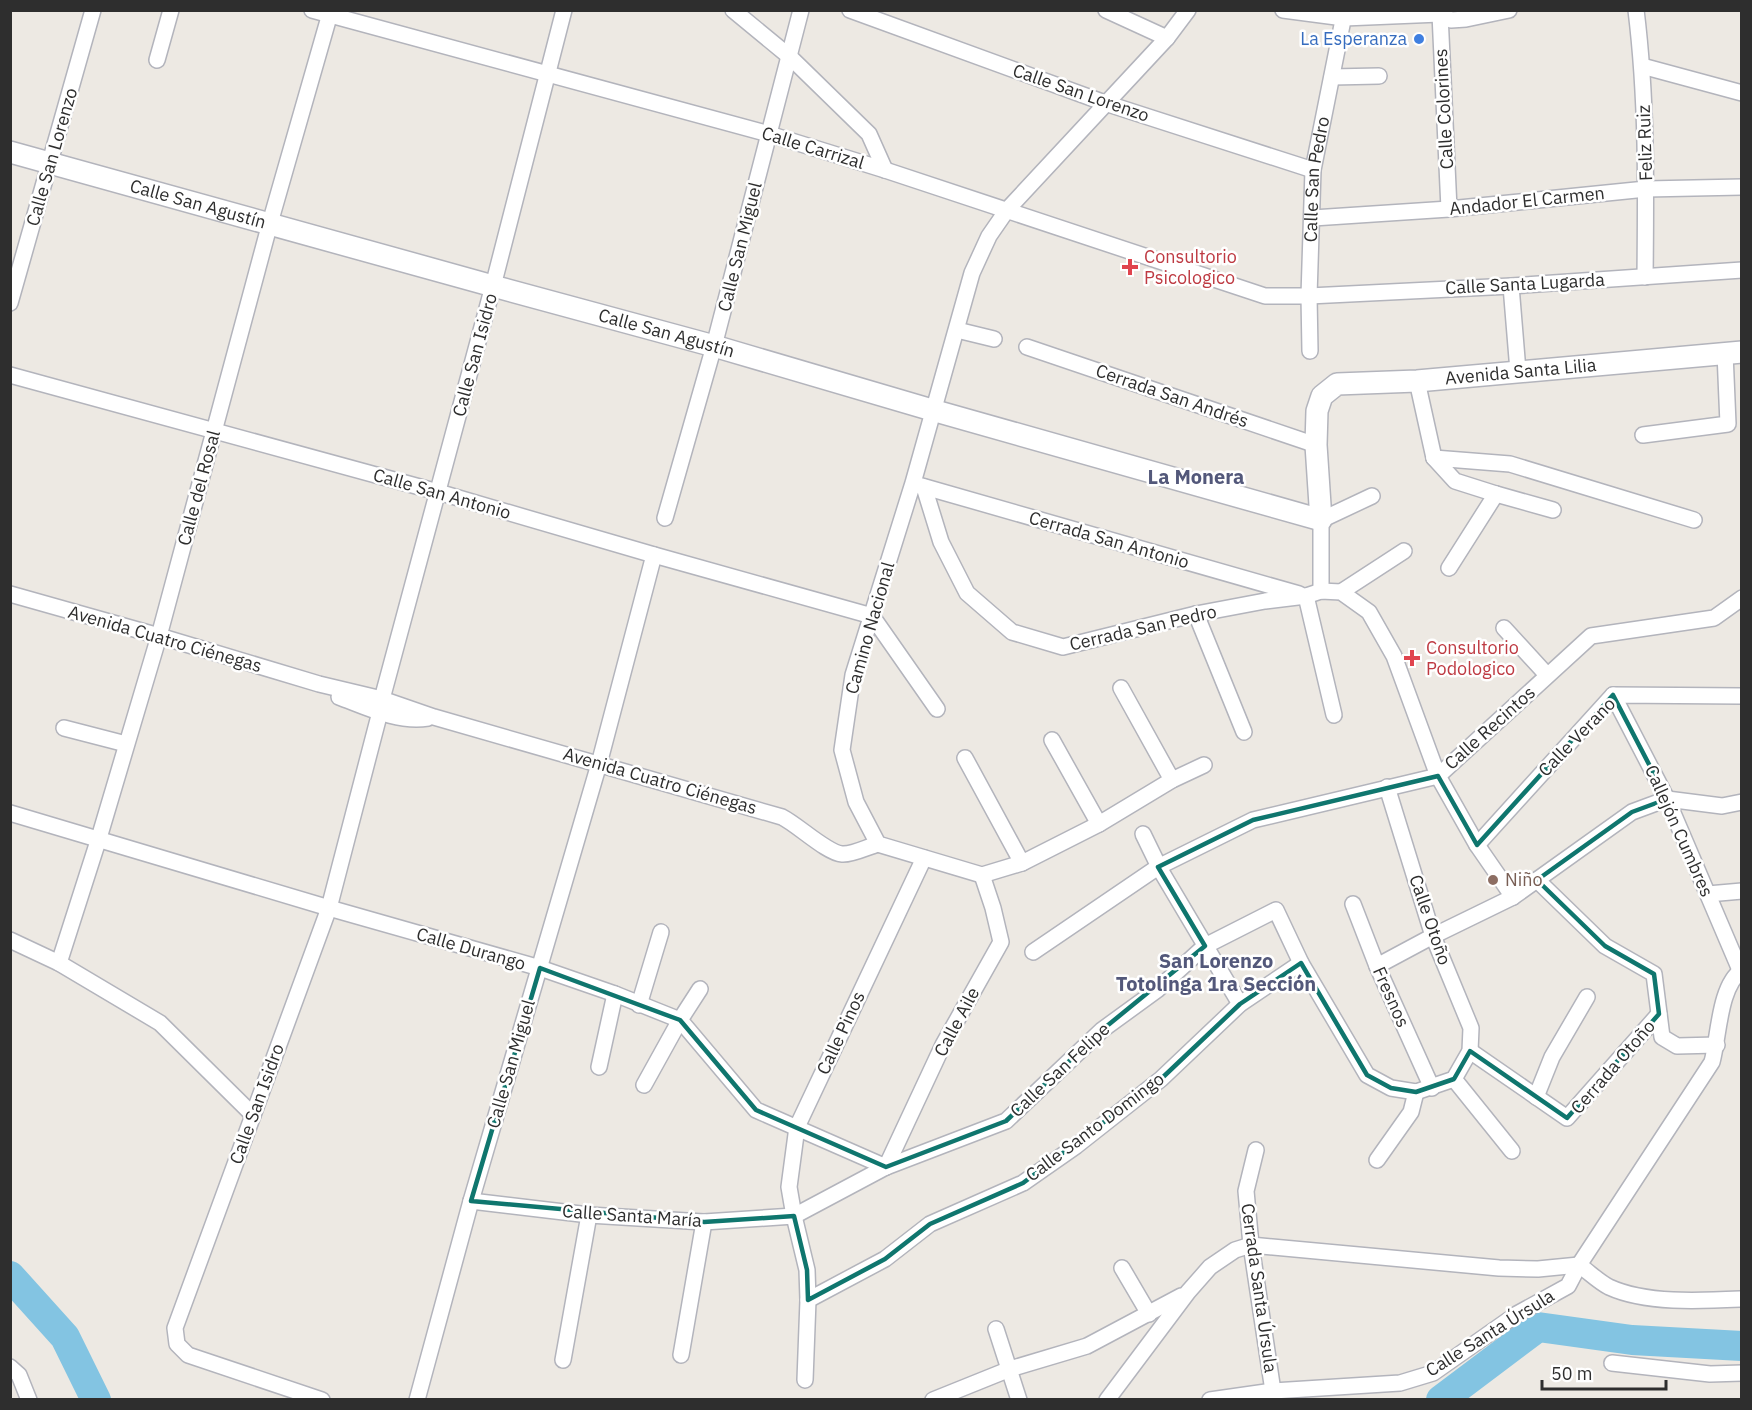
<svg xmlns="http://www.w3.org/2000/svg" width="1752" height="1410" font-family="'IBM Plex Sans',sans-serif">
  <style>
    .lines { fill: none; stroke-linecap: round; stroke-linejoin: round }
    .river { stroke: #83c4e2; stroke-width: 30 }
    .street-casing { stroke: #b3b4bc; stroke-width: 18 }
    .secondary-casing { stroke: #b3b4bc; stroke-width: 24 }
    .street { stroke: #fff; stroke-width: 15 }
    .secondary { stroke: #fff; stroke-width: 21 }
    .marked { fill: none; stroke: #0f766e; stroke-width: 4.5; stroke-linejoin: round }
    .shop-dot { fill: #3f7fe0; stroke: #fff; stroke-width: 2 }
    .health-dot { fill: #e0444e; stroke: #fff; stroke-width: 2 }
    .education-dot { fill: #8d6e63; stroke: #fff; stroke-width: 2 }
    .labels { text-anchor: middle; stroke-width: 5; stroke-linejoin: round; paint-order: stroke }
    .shop-label { font-size: 18px; fill: #366cbe; stroke: #fff; text-anchor: end }
    .street-label { font-size: 18px; fill: #2e2e2e; stroke: #fff }
    .health-label { font-size: 18px; fill: #be3a42; stroke: #fff; text-anchor: start }
    .education-label { font-size: 18px; fill: #785e54; stroke: #fff; text-anchor: start }
    .neighbourhood-label { font-size: 20px; font-weight: bold; fill: #53587a; stroke: #fff }
  </style>
  <rect width="100%" height="100%" fill="#ede9e3"/>
  <g class="lines">
    <g class="river">
      <path d="M 10,1276 L 65,1337 L 96,1400"/>
      <path d="M 1441,1400 L 1538,1327 L 1632,1340 L 1742,1346"/>
    </g>
    <g class="street-casing">
      <g id="street">
        <path d="M 312,10 L 769,134 L 885,170 L 1265,296 L 1309,296 L 1511,286 L 1742,270"/>
        <path d="M 733,10 L 790,57 L 869,134 L 885,170"/>
        <path d="M 850,10 L 1105,103 L 1313,170"/>
        <path d="M 1106,10 L 1167,38"/>
        <path d="M 1188,10 L 1167,38 L 1007,210 L 989,236 L 972,273 L 913,483 L 853,675 L 842,750 L 856,802 L 878,844 L 982,875 L 1022,863 L 1099,824 L 1172,780 L 1204,765"/>
        <path d="M 1283,10 L 1344,18 L 1440,14 L 1451,20 L 1466,19 L 1509,10"/>
        <path d="M 1436,10 L 1440,14 L 1449,209"/>
        <path d="M 1636,10 C 1647,99 1646,188 1645,277"/>
        <path d="M 157,60 L 171,10"/>
        <path d="M 1642,66 L 1742,93"/>
        <path d="M 1332,77 L 1379,76"/>
        <path d="M 1313,218 L 1449,209 L 1646,189 L 1742,187"/>
        <path d="M 1511,286 L 1518,371"/>
        <path d="M 10,303 L 93,10"/>
        <path d="M 957,330 L 994,339"/>
        <path d="M 1027,347 L 1316,445"/>
        <path id="s1" d="M 1310,351 L 1309,296 L 1313,170 L 1345,10"/>
        <path d="M 10,375 L 438,492 L 654,555 L 872,616 L 937,709"/>
        <path d="M 1417,381 L 1434,458"/>
        <path d="M 1643,435 L 1728,424 L 1725,353"/>
        <path d="M 1434,458 L 1510,464 L 1694,520"/>
        <path d="M 1434,458 L 1455,481 L 1496,494 L 1553,510"/>
        <path d="M 918,485 L 1299,594"/>
        <path d="M 924,487 L 941,542 L 967,593 L 1012,632 L 1063,647 L 1196,614 L 1265,601 L 1306,596 L 1321,591 L 1341,592 L 1369,612 L 1394,656 L 1438,776 L 1477,845 L 1513,897"/>
        <path d="M 665,518 L 714,346 L 801,10"/>
        <path d="M 1449,568 L 1496,494"/>
        <path d="M 1321,591 L 1321,520 L 1372,496"/>
        <path d="M 1341,592 L 1404,551"/>
        <path d="M 10,594 L 159,636 L 319,684 L 382,699 L 434,717 L 782,817 C 798,825 827,853 842,854 C 852,855 867,847 878,844"/>
        <path d="M 1306,596 L 1334,715"/>
        <path d="M 1196,614 L 1244,732"/>
        <path d="M 1504,628 L 1547,675"/>
        <path d="M 1121,688 L 1172,780"/>
        <path d="M 1613,695 L 1667,799 L 1740,970"/>
        <path d="M 339,697 C 366,707 398,723 428,718"/>
        <path d="M 382,699 L 493,286 L 564,10"/>
        <path d="M 64,728 L 126,744"/>
        <path d="M 1052,740 L 1099,824"/>
        <path d="M 965,758 L 1022,863"/>
        <path d="M 10,813 L 329,908 L 540,968 L 615,994 L 680,1020 L 756,1110 L 886,1167"/>
        <path d="M 1143,834 L 1161,871 L 1240,1004"/>
        <path d="M 1477,845 L 1613,695 L 1742,696"/>
        <path d="M 1537,880 L 1605,946 L 1654,974 L 1662,1037 L 1677,1046 L 1717,1045"/>
        <path d="M 1708,894 L 1742,891"/>
        <path d="M 1353,904 L 1377,966 L 1432,1088"/>
        <path d="M 10,940 L 59,963 L 160,1023 L 253,1115"/>
        <path d="M 1033,952 L 1158,867 L 1253,820 L 1438,776 L 1591,636 L 1714,618 L 1742,598"/>
        <path d="M 59,963 L 99,838 L 159,636 L 270,223 L 331,10"/>
        <path d="M 1377,966 L 1433,936 L 1513,897 L 1632,812 L 1667,799 L 1722,806 L 1742,802"/>
        <path d="M 639,1005 L 661,932"/>
        <path d="M 1470,1051 L 1567,1118 L 1659,1014"/>
        <path d="M 599,1067 L 615,994"/>
        <path d="M 1454,1079 L 1512,1151"/>
        <path d="M 644,1085 L 680,1020 L 700,989"/>
        <path d="M 1536,1097 L 1552,1057 L 1587,997"/>
        <path d="M 1256,1150 L 1246,1191 L 1251,1245 L 1273,1391"/>
        <path d="M 1377,1160 L 1411,1112 L 1416,1092"/>
        <path d="M 886,1167 L 943,1045 L 1001,942 L 993,908 L 982,875"/>
        <path d="M 471,1201 L 589,1215 L 704,1222 L 794,1216 L 886,1167 L 1006,1121 L 1102,1030 L 1157,990 L 1205,946 L 1276,910 L 1301,963 L 1367,1075 L 1391,1088 L 1416,1092 L 1454,1079 L 1470,1051 L 1471,1028 L 1433,936 L 1387,787"/>
        <path d="M 1579,1265 C 1589,1272 1599,1282 1609,1287 C 1646,1304 1701,1301 1742,1299"/>
        <path d="M 1122,1268 L 1149,1314"/>
        <path d="M 808,1300 L 885,1259 L 930,1224 L 1023,1183 L 1076,1146 L 1161,1079 L 1240,1004 L 1301,963"/>
        <path d="M 996,1329 L 1019,1400"/>
        <path d="M 681,1355 L 704,1222"/>
        <path d="M 563,1360 L 589,1215"/>
        <path d="M 1612,1363 L 1710,1374 L 1742,1373"/>
        <path d="M 10,1367 L 19,1375 L 29,1400"/>
        <path d="M 805,1380 L 808,1300 L 807,1270 L 794,1216 L 789,1187 L 797,1127 L 924,858"/>
        <path d="M 322,1400 L 188,1355 L 177,1344 L 175,1328 L 329,908 L 380,712"/>
        <path d="M 417,1400 L 471,1201 L 599,764 L 654,555"/>
        <path d="M 933,1400 L 1010,1369 L 1087,1346 L 1181,1296"/>
        <path d="M 1107,1400 L 1188,1292 L 1210,1267 L 1235,1250 L 1251,1245 L 1499,1268 L 1538,1269 L 1579,1265"/>
        <path d="M 1210,1400 L 1273,1391 L 1400,1383 L 1433,1373 L 1517,1314 L 1568,1286 L 1579,1265 L 1712,1062 C 1719,1036 1719,986 1742,970"/>
      </g>
    </g>
    <g class="secondary-casing">
      <g id="secondary">
        <path id="s2" d="M 10,152 L 493,286 L 714,346 L 932,410 L 1321,520 L 1316,445 L 1317,411 L 1322,396 L 1337,384 L 1417,381 L 1742,352"/>
      </g>
    </g>
    <use href="#street" class="street"/>
    <use href="#secondary" class="secondary"/>
  </g>
  <path class="marked" d="M 1613,695 L 1667,799 L 1632,812 L 1537,880 L 1605,946 L 1654,974 L 1659,1014 L 1567,1118 L 1470,1051 L 1454,1079 L 1416,1092 L 1391,1088 L 1367,1075 L 1301,963 L 1240,1004 L 1161,1079 L 1023,1183 L 930,1224 L 885,1259 L 808,1300 L 807,1270 L 794,1216 L 704,1222 L 471,1201 L 540,968 L 680,1020 L 756,1110 L 886,1167 L 1006,1121 L 1102,1030 L 1205,946 L 1158,867 L 1253,820 L 1438,776 L 1477,845 Z"/>
  <circle class="shop-dot" cx="1419" cy="39" r="6"/>
  <g class="health-dot">
    <path d="M1127 258h6v6h6v6h-6v6h-6v-6h-6v-6h6z"/>
    <path d="M1409 649h6v6h6v6h-6v6h-6v-6h-6v-6h6z"/>
  </g>
  <circle class="education-dot" cx="1493" cy="880" r="6"/>
  <g class="labels">
    <g class="shop-label">
      <text x="1407" y="45">La Esperanza</text>
    </g>
    <g class="street-label">
      <text transform="translate(1081 93) rotate(19)" y="6">Calle San Lorenzo</text>
      <text transform="translate(1444 109) rotate(-93)" y="6">Calle Colorines</text>
      <text transform="translate(1645 143) rotate(-92)" y="6">Feliz Ruiz</text>
      <text transform="translate(813 148) rotate(17)" y="6">Calle Carrizal</text>
      <text transform="translate(52 157) rotate(-74)" y="6">Calle San Lorenzo</text>
      <text dy="6" stroke="none"><textPath href="#s1" startOffset="172">Calle San Pedro</textPath></text>
      <text transform="translate(1527 201) rotate(-6)" y="6">Andador El Carmen</text>
      <text dy="6" stroke="none"><textPath href="#s2" startOffset="195">Calle San Agustín</textPath></text>
      <text transform="translate(740 247) rotate(-76)" y="6">Calle San Miguel</text>
      <text transform="translate(1525 284) rotate(-3)" y="6">Calle Santa Lugarda</text>
      <text dy="6" stroke="none"><textPath href="#s2" startOffset="681">Calle San Agustín</textPath></text>
      <text transform="translate(475 355) rotate(-75)" y="6">Calle San Isidro</text>
      <text dy="6" stroke="none"><textPath href="#s2" startOffset="1690">Avenida Santa Lilia</textPath></text>
      <text transform="translate(1172 396) rotate(19)" y="6">Cerrada San Andrés</text>
      <text transform="translate(199 488) rotate(-75)" y="6">Calle del Rosal</text>
      <text transform="translate(442 494) rotate(16)" y="6">Calle San Antonio</text>
      <text transform="translate(1109 540) rotate(16)" y="6">Cerrada San Antonio</text>
      <text transform="translate(870 628) rotate(-74)" y="6">Camino Nacional</text>
      <text transform="translate(1143 628) rotate(-13)" y="6">Cerrada San Pedro</text>
      <text transform="translate(165 639) rotate(16)" y="6">Avenida Cuatro Ciénegas</text>
      <text transform="translate(1490 728) rotate(-42)" y="6">Calle Recintos</text>
      <text transform="translate(1577 737) rotate(-46)" y="6">Calle Verano</text>
      <text transform="translate(660 781) rotate(16)" y="6">Avenida Cuatro Ciénegas</text>
      <text transform="translate(1679 831) rotate(66)" y="6">Callejón Cumbres</text>
      <text transform="translate(1430 920) rotate(71)" y="6">Calle Otoño</text>
      <text transform="translate(471 949) rotate(16)" y="6">Calle Durango</text>
      <text transform="translate(1391 997) rotate(66)" y="6">Fresnos</text>
      <text transform="translate(957 1022) rotate(-62)" y="6">Calle Aile</text>
      <text transform="translate(841 1033) rotate(-65)" y="6">Calle Pinos</text>
      <text transform="translate(511 1064) rotate(-74)" y="6">Calle San Miguel</text>
      <text transform="translate(1613 1067) rotate(-49)" y="6">Cerrada Otoño</text>
      <text transform="translate(1060 1070) rotate(-43)" y="6">Calle San Felipe</text>
      <text transform="translate(257 1104) rotate(-70)" y="6">Calle San Isidro</text>
      <text transform="translate(1095 1127) rotate(-37)" y="6">Calle Santo Domingo</text>
      <text transform="translate(632 1216) rotate(4)" y="6">Calle Santa María</text>
      <text transform="translate(1259 1288) rotate(82)" y="6">Cerrada Santa Úrsula</text>
      <text transform="translate(1490 1333) rotate(-32)" y="6">Calle Santa Úrsula</text>
    </g>
    <g class="health-label">
      <text x="1144" y="263">Consultorio<tspan x="1144" dy="21">Psicologico</tspan></text>
      <text x="1426" y="654">Consultorio<tspan x="1426" dy="21">Podologico</tspan></text>
    </g>
    <g class="education-label">
      <text x="1505" y="886">Niño</text>
    </g>
    <g class="neighbourhood-label">
      <text x="1196" y="484">La Monera</text>
      <text x="1216" y="968">San Lorenzo<tspan x="1216" dy="23">Totolinga 1ra Sección</tspan></text>
    </g>
  </g>
  <rect width="1752" height="1410" fill="none" stroke="#2e2e2e" stroke-width="24"/>
  <path d="M1542 1380v9h124v-9" fill="none" stroke="#2e2e2e" stroke-width="3"/>
  <text x="1551" y="1380" font-size="18" fill="#2e2e2e" stroke="#ffffff" stroke-width="4.5" paint-order="stroke">50 m</text>
</svg>
